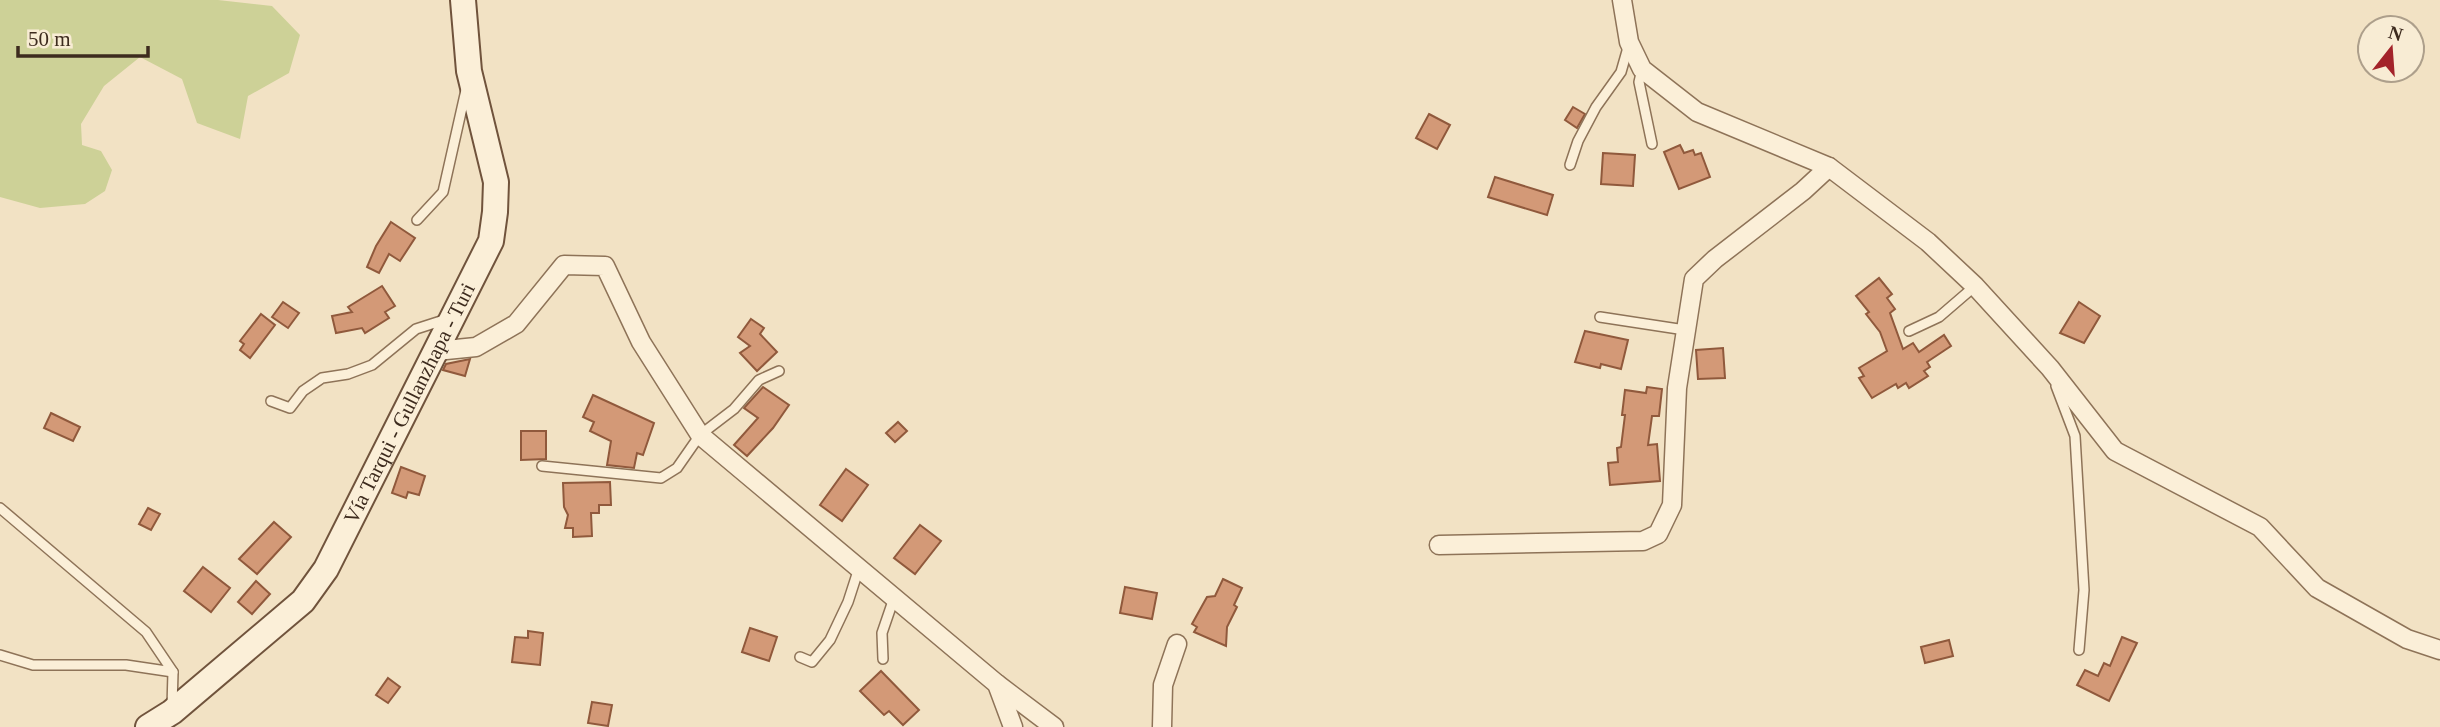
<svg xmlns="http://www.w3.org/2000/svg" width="2440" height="727" font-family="Georgia,serif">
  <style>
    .green { fill: #cdd197 }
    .building { fill: #d39977; stroke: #90593c; stroke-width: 2 }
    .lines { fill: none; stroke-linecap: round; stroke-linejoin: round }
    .service-casing { stroke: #8e7358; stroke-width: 12 }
    .minor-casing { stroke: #8e7358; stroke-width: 21 }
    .secondary-casing { stroke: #70533c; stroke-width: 28 }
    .service { stroke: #fbefd8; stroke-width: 9 }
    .minor { stroke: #fbefd8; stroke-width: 18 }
    .secondary { stroke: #fbefd8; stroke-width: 24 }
    .labels { text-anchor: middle; stroke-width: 5; stroke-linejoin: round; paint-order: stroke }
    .street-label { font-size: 21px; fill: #3d2b1e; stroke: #f8ecd4 }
  </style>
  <rect width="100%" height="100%" fill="#f2e2c4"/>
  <path class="green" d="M 0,0 L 218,0 L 272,6 L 300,35 L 289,73 L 248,96 L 240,139 L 197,123 L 182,79 L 140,57 L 104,86 L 81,124 L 82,145 L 101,151 L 112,170 L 105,191 L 85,204 L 40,208 L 0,197 Z"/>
  <g class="building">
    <path d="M 1573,107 L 1585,114 L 1577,128 L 1565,120 Z"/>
    <path d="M 1429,114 L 1450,125 L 1437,149 L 1416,138 Z"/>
    <path d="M 1680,145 L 1684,153 L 1693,150 L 1695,155 L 1701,153 L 1710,177 L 1679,189 L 1664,152 Z"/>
    <path d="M 1603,153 L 1635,155 L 1633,186 L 1601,184 Z"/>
    <path d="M 1495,177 L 1553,195 L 1547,215 L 1488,197 Z"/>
    <path d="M 391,222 L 415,238 L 400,261 L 389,254 L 379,273 L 367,267 L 376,246 Z"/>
    <path d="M 1879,278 L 1892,294 L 1887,298 L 1895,309 L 1890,313 L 1903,349 L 1913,343 L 1919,352 L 1944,335 L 1951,346 L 1927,362 L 1930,367 L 1924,371 L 1928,376 L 1909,388 L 1906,383 L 1898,388 L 1896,384 L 1872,398 L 1859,378 L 1864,376 L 1859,368 L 1887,351 L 1880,332 L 1866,314 L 1869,312 L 1856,296 Z"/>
    <path d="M 382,286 L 395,306 L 385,312 L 389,318 L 365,333 L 362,328 L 336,333 L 332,316 L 352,312 L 348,307 Z"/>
    <path d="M 283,302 L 299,313 L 288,328 L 272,317 Z"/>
    <path d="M 2079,302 L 2100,316 L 2084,343 L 2060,333 Z"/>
    <path d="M 261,314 L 275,325 L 250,358 L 240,350 L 244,344 L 240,341 Z"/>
    <path d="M 751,319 L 764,328 L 760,334 L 777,352 L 757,371 L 740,353 L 750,346 L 738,337 Z"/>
    <path d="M 1585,331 L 1628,340 L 1621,369 L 1601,364 L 1600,368 L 1575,362 Z"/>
    <path d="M 1723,348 L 1725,378 L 1698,379 L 1696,350 Z"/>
    <path d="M 470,359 L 465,376 L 443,370 L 446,364 Z"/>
    <path d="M 763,387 L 789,405 L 773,428 L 747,456 L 734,445 L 758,418 L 744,408 Z"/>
    <path d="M 1647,387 L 1662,389 L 1659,416 L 1652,416 L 1648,445 L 1657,444 L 1660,481 L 1610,485 L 1608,463 L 1618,462 L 1617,448 L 1621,447 L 1625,415 L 1622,415 L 1625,390 L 1646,393 Z"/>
    <path d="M 593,395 L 654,423 L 643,455 L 637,453 L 634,468 L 607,465 L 611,441 L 590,431 L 594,422 L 583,417 Z"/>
    <path d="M 51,413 L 80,427 L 73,441 L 44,428 Z"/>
    <path d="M 898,422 L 907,431 L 895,442 L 886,433 Z"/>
    <path d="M 521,431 L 546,431 L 546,459 L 521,460 Z"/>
    <path d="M 401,467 L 425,476 L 419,495 L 408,492 L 406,498 L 392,493 Z"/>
    <path d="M 846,469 L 868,485 L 842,521 L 820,505 Z"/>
    <path d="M 610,482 L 611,505 L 599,505 L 599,513 L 591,513 L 592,536 L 573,537 L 573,528 L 565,528 L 568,515 L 564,507 L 563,483 Z"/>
    <path d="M 148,508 L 160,514 L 151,530 L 139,524 Z"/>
    <path d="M 274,522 L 291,537 L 257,574 L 239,559 Z"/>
    <path d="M 920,525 L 941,541 L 915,574 L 894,558 Z"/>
    <path d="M 203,567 L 230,588 L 211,612 L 184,591 Z"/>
    <path d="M 1223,579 L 1242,588 L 1234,605 L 1237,607 L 1227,627 L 1226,646 L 1194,632 L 1197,627 L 1192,624 L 1207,597 L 1215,596 Z"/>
    <path d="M 256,581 L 270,594 L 252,614 L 238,602 Z"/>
    <path d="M 1125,587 L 1157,593 L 1152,619 L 1120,613 Z"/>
    <path d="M 750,628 L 777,637 L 769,661 L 742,652 Z"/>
    <path d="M 528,631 L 543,633 L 540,665 L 512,662 L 515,637 L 528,638 Z"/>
    <path d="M 2122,637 L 2137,643 L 2109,701 L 2077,685 L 2085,670 L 2098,676 L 2104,663 L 2110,666 Z"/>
    <path d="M 1949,640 L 1953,656 L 1925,663 L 1921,647 Z"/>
    <path d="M 881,671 L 919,710 L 903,725 L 889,711 L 884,715 L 860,691 Z"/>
    <path d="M 388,678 L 400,687 L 388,703 L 376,695 Z"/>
    <path d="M 592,702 L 612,705 L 608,726 L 588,723 Z"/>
  </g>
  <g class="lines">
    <g class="service-casing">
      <g id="service">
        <path d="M 1642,69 L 1639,82 L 1652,144"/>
        <path d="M 1570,165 L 1578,141 L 1596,107 L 1621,72 L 1629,44"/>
        <path d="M 417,220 L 443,192 L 466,90"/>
        <path d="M 1600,317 L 1685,330"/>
        <path d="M 1909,331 L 1939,317 L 1975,286"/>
        <path d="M 2056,386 L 2075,436 L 2084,590 L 2079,650"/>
        <path d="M 271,401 L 290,408 L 303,391 L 322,378 L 348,374 L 372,365 L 416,329 L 447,319"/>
        <path d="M 542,466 L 661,478 L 677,468 L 700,435 L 734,409 L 759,380 L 779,371"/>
        <path d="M 0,508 L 146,632 L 173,672 L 172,707"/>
        <path d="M 0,655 L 33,665 L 126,665 L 173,672"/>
        <path d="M 800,657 L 812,662 L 830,640 L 848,602 L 859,568"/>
        <path d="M 883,659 L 882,633 L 894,598"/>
      </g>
    </g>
    <g class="minor-casing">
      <g id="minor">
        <path d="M 1622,0 L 1629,42 L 1642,69 L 1697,112 L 1829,167 L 1928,242 L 1975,286 L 2050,368 L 2115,451 L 2260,527 L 2317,588 L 2407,639 L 2440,650"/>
        <path d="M 436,351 L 476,347 L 516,324 L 564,265 L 605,266 L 641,342 L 700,435 L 997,684 L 1013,727"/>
        <path d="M 1439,545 L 1643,541 L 1658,534 L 1672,505 L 1677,388 L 1694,279 L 1715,259 L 1803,191 L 1829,167"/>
        <path d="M 997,684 L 1054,727"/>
        <path d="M 1162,727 L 1163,685 L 1177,644"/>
      </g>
    </g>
    <g class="secondary-casing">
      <g id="secondary">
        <path id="s1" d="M 148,727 L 172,712 L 303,601 L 326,569 L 491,241 L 495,212 L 496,182 L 469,71 L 463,0"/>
      </g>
    </g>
    <use href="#service" class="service"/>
    <use href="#minor" class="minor"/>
    <use href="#secondary" class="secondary"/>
  </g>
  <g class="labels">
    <g class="street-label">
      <text dy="7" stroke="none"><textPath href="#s1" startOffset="425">Vía Tarqui - Gullanzhapa - Turi</textPath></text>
    </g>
  </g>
  <g transform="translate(2391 49) rotate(17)"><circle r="33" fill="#f8ecd4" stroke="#ad9f8b" stroke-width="2"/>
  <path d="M0-5L12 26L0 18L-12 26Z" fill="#a3232a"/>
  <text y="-10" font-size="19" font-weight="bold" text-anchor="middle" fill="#3d2b1e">N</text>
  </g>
  <path d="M18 46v10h130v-10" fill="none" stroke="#3d2b1e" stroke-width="3.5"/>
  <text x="28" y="46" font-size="21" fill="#3d2b1e" stroke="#f8ecd4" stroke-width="5" paint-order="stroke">50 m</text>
</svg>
